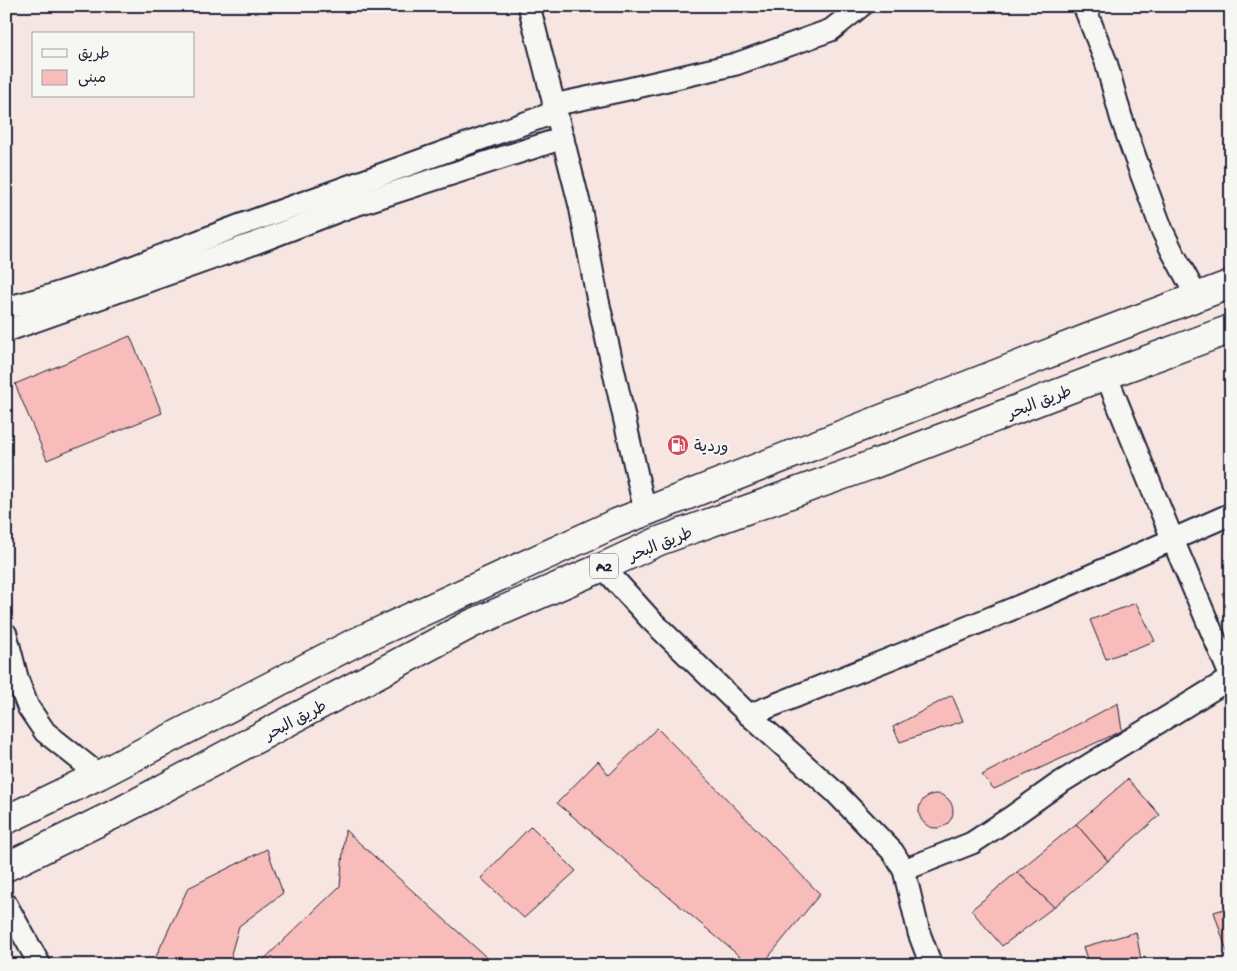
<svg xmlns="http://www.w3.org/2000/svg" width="1237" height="971" font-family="'Gochi Hand','Playpen Sans Arabic',sans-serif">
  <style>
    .building { fill: #f8bcba; stroke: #22223b }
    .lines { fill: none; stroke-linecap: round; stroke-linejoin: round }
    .minor-casing { stroke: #22223b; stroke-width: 25 }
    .trunk-casing { stroke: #22223b; stroke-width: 31 }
    .minor { stroke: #f6f6f2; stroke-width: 21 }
    .trunk { stroke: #f6f6f2; stroke-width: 28 }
    .labels { text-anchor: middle; stroke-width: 4; stroke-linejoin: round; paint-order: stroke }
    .shield { fill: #f6f6f2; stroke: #626272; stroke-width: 1 }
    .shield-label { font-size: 15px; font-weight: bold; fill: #22223b }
    .street-label { font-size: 16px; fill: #22223b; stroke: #f6f6f2 }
    .poi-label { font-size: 16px; fill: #22223b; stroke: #f6f6f2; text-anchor: start }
  </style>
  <rect width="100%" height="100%" fill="#f7e5e1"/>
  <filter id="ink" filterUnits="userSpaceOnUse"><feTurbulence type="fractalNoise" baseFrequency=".02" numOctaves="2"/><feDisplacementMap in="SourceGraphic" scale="10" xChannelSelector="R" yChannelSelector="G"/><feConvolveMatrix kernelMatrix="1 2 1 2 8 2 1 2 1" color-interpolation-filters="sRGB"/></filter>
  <g filter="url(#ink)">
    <g class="building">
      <path d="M 130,336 L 162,413 L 47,460 L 15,384 Z"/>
      <path d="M 1231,589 L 1231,614 L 1222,593 Z"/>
      <path d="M 1136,603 L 1155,641 L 1106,659 L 1090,620 Z"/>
      <path d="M 952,695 L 963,721 L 900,742 L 893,727 Z"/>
      <path d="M 1118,703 L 1122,731 L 994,789 L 982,775 Z"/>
      <path d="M 657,728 L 820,894 L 762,965 L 750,965 L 557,803 L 598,761 L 609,775 Z"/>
      <path d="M 1128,779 L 1160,815 L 1108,861 L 1076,824 Z"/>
      <circle cx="936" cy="811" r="17"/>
      <path d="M 1076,824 L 1108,861 L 1054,907 L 1017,872 Z"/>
      <path d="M 531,826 L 576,871 L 524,918 L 481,878 Z"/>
      <path d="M 345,830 L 495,965 L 258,965 L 340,886 Z"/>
      <path d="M 267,849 L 283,893 L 239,926 L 231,954 L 235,965 L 152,965 L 188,888 Z"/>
      <path d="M 1017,872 L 1054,907 L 1002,946 L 971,910 Z"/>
      <path d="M 1231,907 L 1231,957 L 1229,958 L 1214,912 Z"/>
      <path d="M 1136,932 L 1142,965 L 1089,965 L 1083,947 Z"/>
    </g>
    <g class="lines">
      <g class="minor-casing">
        <g id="minor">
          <path d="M 529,6 L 580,206 L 597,296 L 645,511"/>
          <path d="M 1084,6 L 1106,62 L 1121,117 L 1135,157 L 1162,230 L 1172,251 L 1197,297"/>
          <path d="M 553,105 L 624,90 L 736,64 L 831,30 L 861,6"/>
          <path d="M 6,308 C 86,288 162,255 238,226 C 344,187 450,150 556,112"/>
          <path d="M 6,331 L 250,245 L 349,207 L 563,138"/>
          <path d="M 1106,375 L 1172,538 L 1231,677"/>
          <path d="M 603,567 L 651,620 L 749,715 L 835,792 L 893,852 L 904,870 L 919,933 L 931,965"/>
          <path d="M 6,634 L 18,681 L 28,707 L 45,732 L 99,775"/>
          <path d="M 749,715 L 902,654 L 1039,598 L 1231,514"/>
          <path d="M 904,870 L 972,843 L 1013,816 L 1058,784 L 1231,678"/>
          <path d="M 6,904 L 40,965"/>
        </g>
      </g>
      <g class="trunk-casing">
        <g id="trunk">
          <path d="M 6,820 L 99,775 L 352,644 L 614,524 L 1088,338 L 1231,284"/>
          <path d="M 6,867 L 121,811 L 471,624 L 603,567 L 659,541 L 874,464 L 1106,375 L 1231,329"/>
        </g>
      </g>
      <use href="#minor" class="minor"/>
      <use href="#trunk" class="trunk"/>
    </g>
  </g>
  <defs>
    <g id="fuel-disc" transform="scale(1.125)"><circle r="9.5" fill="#d1495b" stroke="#f6f6f2"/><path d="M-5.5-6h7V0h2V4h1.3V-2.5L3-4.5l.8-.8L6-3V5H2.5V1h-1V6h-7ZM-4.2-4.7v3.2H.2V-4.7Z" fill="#fff"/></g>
  </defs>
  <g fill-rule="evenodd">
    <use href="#fuel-disc" x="678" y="445"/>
  </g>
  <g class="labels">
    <rect class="shield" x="590" y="553.5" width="28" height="25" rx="4"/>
    <g class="shield-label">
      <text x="604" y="571">A2</text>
    </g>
    <g class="street-label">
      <text transform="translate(1039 401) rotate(-21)" y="6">طريق البحر</text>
      <text transform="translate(660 543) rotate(-22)" y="6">طريق البحر</text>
      <text transform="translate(295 719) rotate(-28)" y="6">طريق البحر</text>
    </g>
    <g class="poi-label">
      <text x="694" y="451">وردية</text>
    </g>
  </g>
  <rect width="1237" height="971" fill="none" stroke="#f6f6f2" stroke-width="25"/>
  <rect x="12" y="12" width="1212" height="946" fill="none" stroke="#22223b" stroke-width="2" filter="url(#ink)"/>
  <rect x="32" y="32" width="162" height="65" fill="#f6f6f2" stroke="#a1a1a9"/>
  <rect x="42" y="49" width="25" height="8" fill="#f6f6f2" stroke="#a1a1a9"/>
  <text x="78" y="58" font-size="15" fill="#22223b">طريق</text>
  <rect x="42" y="70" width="25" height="15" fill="#f8bcba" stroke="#a1a1a9"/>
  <text x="78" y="82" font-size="15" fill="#22223b">مبنى</text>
</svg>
